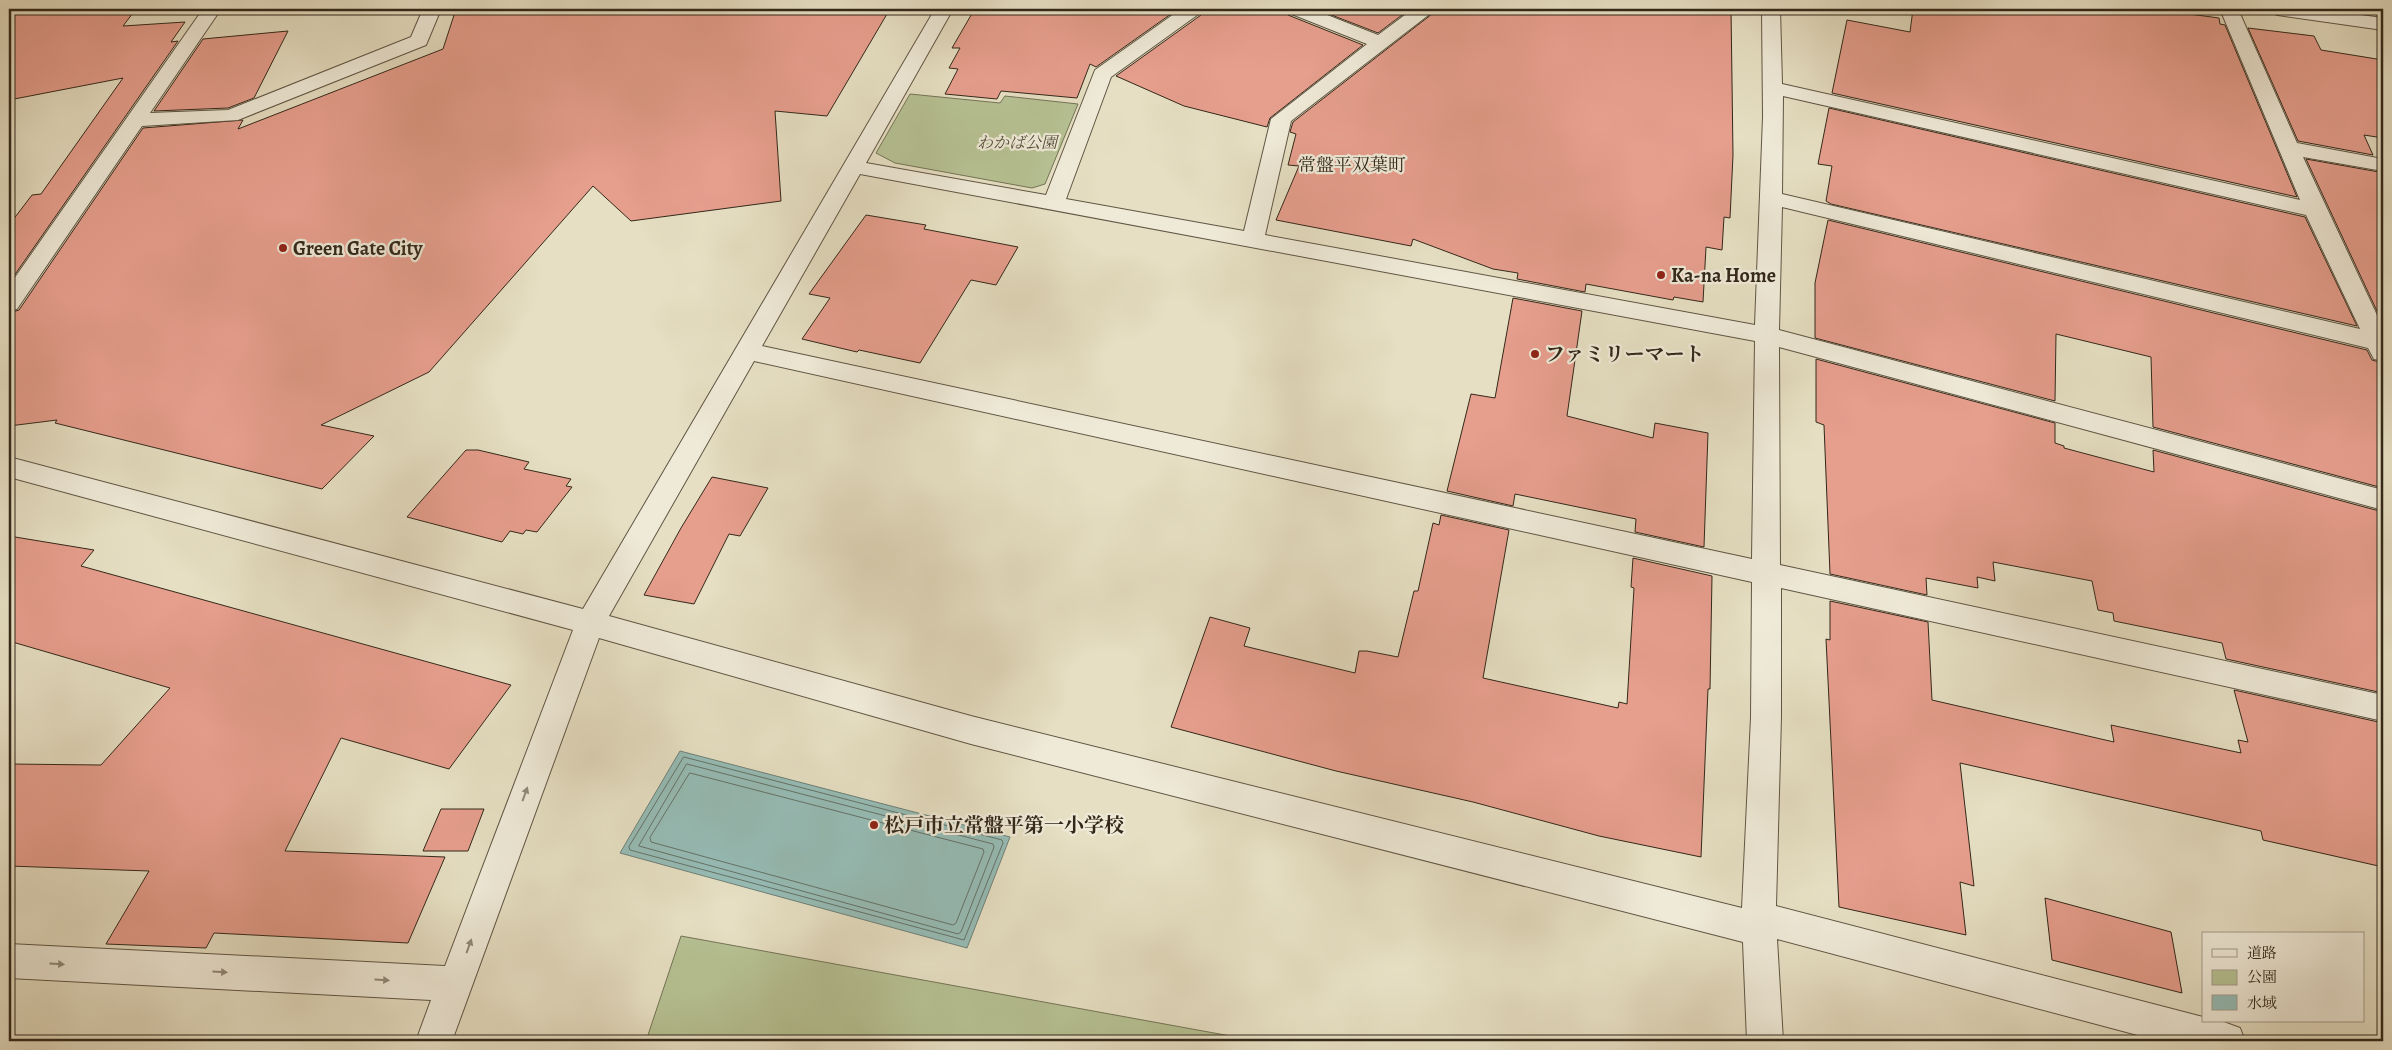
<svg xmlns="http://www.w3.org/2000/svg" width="2392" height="1050" font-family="Alegreya,'Noto Serif JP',serif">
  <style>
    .green { fill: #b6c193; stroke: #747456 }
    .water { fill: #96bcb6; stroke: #6e8178 }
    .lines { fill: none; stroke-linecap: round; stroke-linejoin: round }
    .shore { stroke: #647268; stroke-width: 1 }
    .building { fill: #e69e8d; stroke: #33281a }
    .minor-casing { stroke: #605644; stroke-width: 2 }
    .minor { fill: #efead8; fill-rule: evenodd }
    .oneway { fill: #918979 }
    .poi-dot { fill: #8f2418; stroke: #efead8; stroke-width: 2 }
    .labels { text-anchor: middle; stroke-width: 4.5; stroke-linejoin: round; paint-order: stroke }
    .far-park-label { font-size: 16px; font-style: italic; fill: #544e38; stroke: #efead8 }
    .far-neighbourhood-label { font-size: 18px; fill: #33281a; stroke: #efead8 }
    .poi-label { font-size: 20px; font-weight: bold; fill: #33281a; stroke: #efead8; text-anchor: start }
  </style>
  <rect width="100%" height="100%" fill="#e6dfc3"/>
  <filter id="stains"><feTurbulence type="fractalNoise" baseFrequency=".004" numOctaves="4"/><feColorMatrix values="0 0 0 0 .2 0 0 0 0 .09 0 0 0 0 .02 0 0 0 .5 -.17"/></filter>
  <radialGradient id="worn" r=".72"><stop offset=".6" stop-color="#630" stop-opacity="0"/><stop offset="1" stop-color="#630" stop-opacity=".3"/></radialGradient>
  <g class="green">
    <path d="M 910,94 L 1000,103 L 1005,96 L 1078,104 L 1045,184 L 1032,188 L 895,163 L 876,153 Z"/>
    <path d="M 681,936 L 1258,1041 L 646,1041 Z"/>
  </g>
  <path class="water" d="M 680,751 L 1010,837 L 967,948 L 620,853 Z"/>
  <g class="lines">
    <g class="shore">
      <path d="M 684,757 L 1002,840 L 1003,843 L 964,940 L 630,850 L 629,847 Z"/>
      <path d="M 687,764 L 993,844 L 994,847 L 961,932 L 958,934 L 639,846 Z"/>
      <path d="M 690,773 L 983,849 L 984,852 L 956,923 L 953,925 L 651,842 L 650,838 Z"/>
    </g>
  </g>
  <g class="building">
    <path d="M 9,9 L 136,9 L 123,26 L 185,22 L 171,42 L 178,41 L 9,283 L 9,225 L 32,195 L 41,194 L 123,78 L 9,100 Z"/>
    <path d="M 456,9 L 834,9 L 887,14 L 827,116 L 775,111 L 781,201 L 631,221 L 593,186 L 429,372 L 321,425 L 374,436 L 322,489 L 55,423 L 57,420 L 9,426 L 9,313 L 19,310 L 143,128 L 243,120 L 238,129 L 443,49 Z"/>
    <path d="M 979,9 L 1178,9 L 1096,67 L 1090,64 L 1077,98 L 1001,91 L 997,99 L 945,94 L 958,69 L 949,68 L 960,48 L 952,48 L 974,10 Z"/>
    <path d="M 1204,9 L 1285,9 L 1288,15 L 1363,45 L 1270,118 L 1267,127 L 1184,106 L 1116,76 L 1201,15 Z"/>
    <path d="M 1316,9 L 1410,9 L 1378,33 Z"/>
    <path d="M 1435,9 L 1731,9 L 1733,155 L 1730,218 L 1724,217 L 1722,250 L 1706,247 L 1703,302 L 1674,297 L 1673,300 L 1586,284 L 1585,292 L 1517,279 L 1518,273 L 1493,269 L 1413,239 L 1411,246 L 1276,220 L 1299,166 L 1288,165 L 1296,134 L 1290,132 L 1293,122 L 1432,14 Z"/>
    <path d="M 1913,9 L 2166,9 L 2167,11 L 2219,18 L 2220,24 L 2225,25 L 2297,197 L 1832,93 L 1847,20 L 1910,32 Z"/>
    <path d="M 2248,28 L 2314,36 L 2321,50 L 2383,60 L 2383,138 L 2364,135 L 2373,155 L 2298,141 Z"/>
    <path d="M 288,31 L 254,98 L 228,108 L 154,111 L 203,39 Z"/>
    <path d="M 1829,108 L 2305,217 L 2357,326 L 1831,204 L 1826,201 L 1832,166 L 1818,164 Z"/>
    <path d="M 2306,159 L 2379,172 L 2383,182 L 2383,324 Z"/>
    <path d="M 866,215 L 926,225 L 924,229 L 1018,247 L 996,285 L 971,280 L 920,363 L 859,350 L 857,352 L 802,339 L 830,298 L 809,294 Z"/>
    <path d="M 1828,220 L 2367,350 L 2372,360 L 2383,363 L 2383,488 L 2153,427 L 2151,357 L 2056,334 L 2055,401 L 1815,338 L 1815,283 Z"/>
    <path d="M 1513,298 L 1582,311 L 1567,416 L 1653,438 L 1655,423 L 1708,433 L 1704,547 L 1635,532 L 1636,519 L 1515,494 L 1513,506 L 1447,491 L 1471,394 L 1495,398 Z"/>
    <path d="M 1816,359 L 2055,423 L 2055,443 L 2064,446 L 2064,448 L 2154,472 L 2153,450 L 2383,512 L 2383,693 L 2226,659 L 2222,643 L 2114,621 L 2113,613 L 2098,610 L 2092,581 L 1993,562 L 1995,581 L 1977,577 L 1978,588 L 1926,578 L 1927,595 L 1830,574 L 1824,425 L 1816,422 Z"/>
    <path d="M 466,450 L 478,450 L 529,462 L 524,469 L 571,479 L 566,486 L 572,487 L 537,532 L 526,530 L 523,534 L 510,531 L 502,542 L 407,517 Z"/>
    <path d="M 712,477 L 768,488 L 740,536 L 729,534 L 694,604 L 644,595 L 681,528 Z"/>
    <path d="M 1441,515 L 1509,530 L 1483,678 L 1618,708 L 1619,702 L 1627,704 L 1634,588 L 1631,587 L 1633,558 L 1712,576 L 1710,689 L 1708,689 L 1701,857 L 1599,836 L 1473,802 L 1336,771 L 1171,727 L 1210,617 L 1250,628 L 1244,646 L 1355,673 L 1359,651 L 1367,651 L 1398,657 L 1414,591 L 1418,591 L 1433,523 L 1439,525 Z"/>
    <path d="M 9,536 L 94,550 L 81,566 L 511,685 L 449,769 L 341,738 L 285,851 L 445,857 L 408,943 L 214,933 L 206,948 L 106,944 L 149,871 L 9,866 L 9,764 L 101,765 L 170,688 L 9,641 Z"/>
    <path d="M 1830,601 L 1928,622 L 1932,700 L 2114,742 L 2111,725 L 2241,753 L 2238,740 L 2248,742 L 2234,690 L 2383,723 L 2383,867 L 2263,840 L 2261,831 L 1960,763 L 1974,886 L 1960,882 L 1966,935 L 1839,907 L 1826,639 L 1830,640 Z"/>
    <path d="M 441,809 L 484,809 L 468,851 L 423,851 Z"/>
    <path d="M 2045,898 L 2171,932 L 2182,993 L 2052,960 Z"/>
  </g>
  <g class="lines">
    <g class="minor-casing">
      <g id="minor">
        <path d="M 203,9 L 221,9 L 150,113 L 228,110 L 411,37 L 423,9 L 441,9 L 426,45 L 238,120 L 142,126 L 17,309 L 9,311 L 9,286 Z"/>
        <path d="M 935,9 L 953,9 L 866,163 L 1046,195 L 1095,70 L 1181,9 L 1202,9 L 1200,13 L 1111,77 L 1066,199 L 1244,231 L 1271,119 L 1367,44 L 1289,13 L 1287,9 L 1312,9 L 1378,35 L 1413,9 L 1433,9 L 1431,13 L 1291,121 L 1265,235 L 1755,325 L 1763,117 L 1762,9 L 1780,9 L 1782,84 L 2300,200 L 2220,9 L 2238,9 L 2297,143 L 2383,159 L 2383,171 L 2303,157 L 2383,328 L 2383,361 L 2374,359 L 2368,348 L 1782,207 L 1779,330 L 2383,490 L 2383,510 L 1779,347 L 1780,565 L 2383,695 L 2383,721 L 1781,588 L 1781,717 L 1776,906 L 2203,1017 L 2203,1021 L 2221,1021 L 2240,1028 L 2245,1041 L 2160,1041 L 1777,939 L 1783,1041 L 1747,1041 L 1743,942 L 971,744 L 599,638 L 452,1041 L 416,1041 L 431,1000 L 9,978 L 9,944 L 445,966 L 573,630 L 9,477 L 9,457 L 583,609 ZM 1783,96 L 2306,215 L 2360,329 L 1782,194 ZM 860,174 L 1755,341 L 1752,559 L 762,346 ZM 754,361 L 1752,582 L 1751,717 L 1742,908 L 971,716 L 609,616 Z"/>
        <path d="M 2269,9 L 2316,9 L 2383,18 L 2383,30 L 2278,15 L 2271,13 Z"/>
      </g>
    </g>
    <use href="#minor" class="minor"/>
  </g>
  <defs><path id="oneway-solid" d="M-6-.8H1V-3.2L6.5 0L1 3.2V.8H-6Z" transform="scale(1.25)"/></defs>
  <g class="oneway">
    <use href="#oneway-solid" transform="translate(525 794) rotate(-70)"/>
    <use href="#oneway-solid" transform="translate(469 946) rotate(-70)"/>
    <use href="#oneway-solid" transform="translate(57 964) rotate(3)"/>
    <use href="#oneway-solid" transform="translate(220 972) rotate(3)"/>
    <use href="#oneway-solid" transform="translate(382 980) rotate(3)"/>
  </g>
  <g class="poi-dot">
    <circle cx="283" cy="248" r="5"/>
    <circle cx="1661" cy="275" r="5"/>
    <circle cx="1535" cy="354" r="5"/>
    <circle cx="874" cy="825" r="5"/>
  </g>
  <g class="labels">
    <g class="far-park-label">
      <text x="1017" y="148">わかば公園</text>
    </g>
    <g class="far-neighbourhood-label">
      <text x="1352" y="171">常盤平双葉町</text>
    </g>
    <g class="poi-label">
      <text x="293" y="255">Green Gate City</text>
      <text x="1671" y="282">Ka-na Home</text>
      <text x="1545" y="361">ファミリーマート</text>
      <text x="884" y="832">松戸市立常盤平第一小学校</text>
    </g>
  </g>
  <rect width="2392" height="1050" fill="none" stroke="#e6dfc3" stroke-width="30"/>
  <rect x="10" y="10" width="2372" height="1030" fill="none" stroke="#33281a" stroke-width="2.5"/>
  <rect x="15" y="15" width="2362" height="1020" fill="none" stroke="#33281a"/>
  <rect x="2202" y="932" width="162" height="90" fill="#efead8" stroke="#a49c8c"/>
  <rect x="2212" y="949" width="25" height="8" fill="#efead8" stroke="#a49c8c"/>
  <text x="2247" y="958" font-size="15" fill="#33281a">道路</text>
  <rect x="2212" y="970" width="25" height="15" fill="#b6c193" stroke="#a49c8c"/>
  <text x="2247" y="982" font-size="15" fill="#33281a">公園</text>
  <rect x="2212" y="995" width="25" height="15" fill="#96bcb6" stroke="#a49c8c"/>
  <text x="2247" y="1008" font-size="15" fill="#33281a">水域</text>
  <rect width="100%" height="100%" filter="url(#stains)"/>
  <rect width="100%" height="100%" fill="url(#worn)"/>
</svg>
